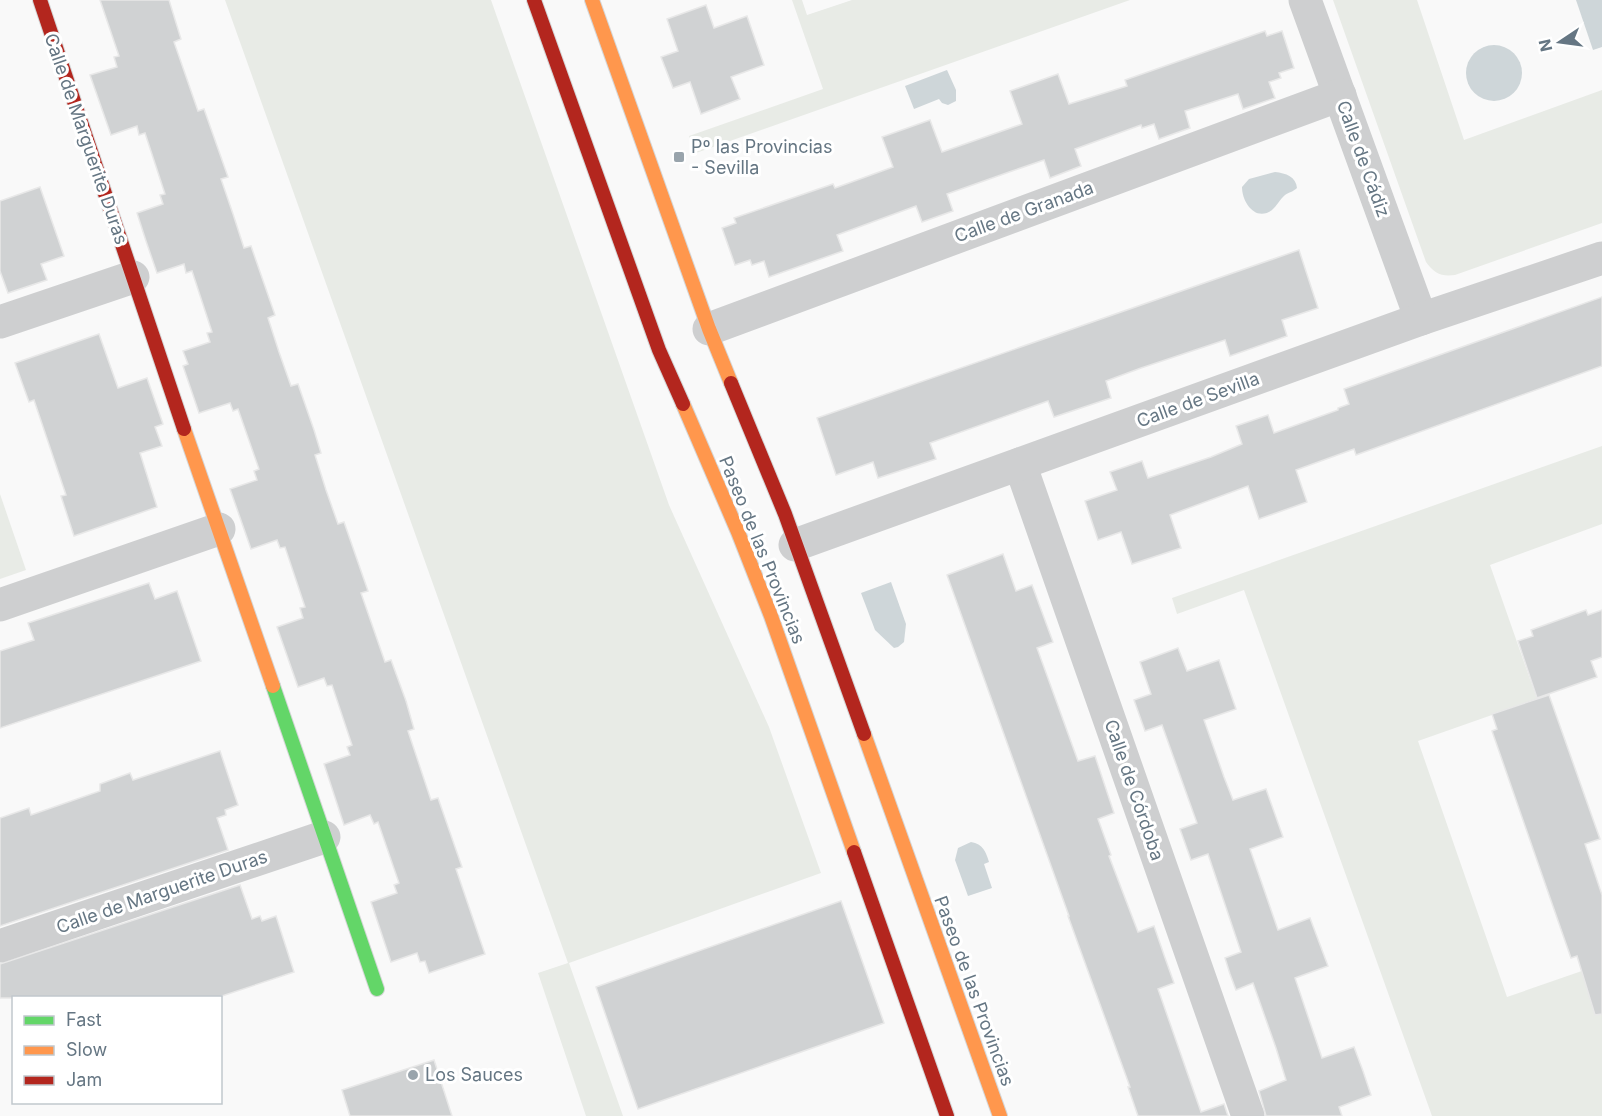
<svg xmlns="http://www.w3.org/2000/svg" width="1602" height="1116" font-family="Inter,sans-serif">
  <style>
    .green { fill: #e8ebe6 }
    .water { fill: #ced6d9 }
    .building { fill: #d0d2d3; stroke: #e8e8e8; stroke-width: 1.5 }
    .lines { fill: none; stroke-linecap: round; stroke-linejoin: round }
    .fast-casing { stroke: #d5d6d7; stroke-width: 16 }
    .slow-casing { stroke: #d5d6d7; stroke-width: 16 }
    .jam-casing { stroke: #d5d6d7; stroke-width: 16 }
    .street { stroke: #cecfd0; stroke-width: 33 }
    .fast { stroke: #63d668; stroke-width: 14 }
    .slow { stroke: #ff974d; stroke-width: 14 }
    .jam { stroke: #b3261e; stroke-width: 14 }
    .poi-dot { fill: #99a4ac; stroke: #fff; stroke-width: 2 }
    .labels { text-anchor: middle; stroke-width: 6; stroke-linejoin: round; paint-order: stroke }
    .street-label { font-size: 18px; fill: #657683; stroke: #fff }
    .poi-label { font-size: 18px; fill: #657683; stroke: #fff; text-anchor: start }
  </style>
  <rect width="100%" height="100%" fill="#f9f9f9"/>
  <g class="green">
    <path d="M 225,0 L 491,0 L 669,505 L 769,727 L 821,873 L 569,963 L 623,1116 L 586,1116 L 538,973 L 568,963 Z"/>
    <path d="M 792,0 L 802,0 L 807,15 L 852,0 L 1130,0 L 696,153 L 689,136 L 823,89 Z"/>
    <path d="M 1333,0 L 1417,0 L 1464,140 L 1602,90 L 1602,223 L 1455,275 C 1441,277 1434,273 1426,262 Z"/>
    <path d="M 1602,446 L 1602,524 L 1490,565 L 1537,699 L 1418,741 L 1507,997 L 1602,964 L 1602,1116 L 1432,1116 L 1244,590 L 1177,614 L 1172,598 Z"/>
    <path d="M 0,494 L 26,570 L 0,579 Z"/>
  </g>
  <g class="water">
    <path d="M 1576,0 L 1602,0 L 1602,47 L 1593,50 Z"/>
    <circle cx="1494" cy="73" r="28"/>
    <path d="M 947,70 L 956,90 L 956,101 L 948,105 L 942,103 L 939,99 L 914,109 L 905,86 Z"/>
    <path d="M 1275,172 C 1286,173 1296,177 1297,188 C 1293,192 1289,192 1285,195 C 1280,199 1277,206 1272,210 C 1256,222 1242,203 1242,187 L 1249,179 Z"/>
    <path d="M 891,582 L 906,624 L 904,642 L 898,647 L 894,648 L 875,630 L 861,593 Z"/>
    <path d="M 971,842 C 983,844 986,852 989,862 L 984,864 L 992,888 L 968,896 L 955,860 L 958,848 Z"/>
  </g>
  <g class="building">
    <path d="M 100,0 L 169,0 L 181,39 L 174,42 L 198,111 L 204,109 L 228,177 L 221,179 L 233,214 L 244,248 L 251,246 L 275,315 L 268,318 L 279,352 L 291,386 L 298,384 L 314,430 L 321,453 L 315,455 L 326,490 L 338,524 L 344,522 L 368,591 L 361,593 L 385,662 L 391,660 L 406,701 L 414,729 L 408,731 L 431,800 L 438,798 L 462,867 L 456,869 L 485,954 L 429,973 L 425,961 L 420,962 L 417,953 L 391,962 L 371,902 L 397,893 L 394,885 L 399,883 L 378,822 L 374,824 L 370,815 L 344,825 L 324,764 L 350,755 L 347,747 L 352,745 L 332,685 L 327,686 L 324,678 L 298,687 L 277,627 L 303,618 L 300,608 L 305,607 L 285,547 L 280,548 L 277,540 L 251,549 L 230,489 L 257,480 L 254,471 L 259,469 L 238,409 L 233,411 L 230,403 L 199,413 L 183,366 L 188,364 L 183,351 L 210,342 L 207,333 L 212,332 L 192,271 L 186,273 L 184,264 L 157,273 L 146,241 L 137,213 L 163,204 L 160,195 L 165,194 L 145,133 L 139,135 L 137,126 L 111,135 L 90,75 L 117,67 L 114,57 L 119,56 Z"/>
    <path d="M 706,5 L 714,28 L 747,16 L 764,65 L 731,77 L 740,99 L 701,114 L 690,82 L 673,88 L 661,57 L 678,51 L 667,19 Z"/>
    <path d="M 1265,31 L 1267,36 L 1282,31 L 1294,68 L 1279,73 L 1281,78 L 1269,82 L 1275,98 L 1243,109 L 1238,94 L 1185,111 L 1190,128 L 1159,139 L 1154,124 L 1142,128 L 1141,125 L 1075,149 L 1081,166 L 1050,178 L 1044,160 L 1012,171 L 947,194 L 953,211 L 922,222 L 916,206 L 837,235 L 843,251 L 769,277 L 764,261 L 752,265 L 750,260 L 735,265 L 722,228 L 736,223 L 734,218 L 833,184 L 835,188 L 893,167 L 882,137 L 930,120 L 942,152 L 1022,124 L 1010,91 L 1058,74 L 1069,104 L 1127,86 L 1125,80 Z"/>
    <path d="M 40,187 L 64,256 L 41,264 L 47,280 L 8,293 L 0,271 L 0,201 Z"/>
    <path d="M 1299,250 L 1318,308 L 1282,320 L 1287,336 L 1230,356 L 1225,340 L 1141,368 L 1106,381 L 1111,398 L 1054,417 L 1048,401 L 930,443 L 936,459 L 878,478 L 873,462 L 836,475 L 817,418 Z"/>
    <path d="M 1602,297 L 1602,366 L 1356,455 L 1354,449 L 1296,470 L 1307,502 L 1259,519 L 1248,486 L 1170,515 L 1181,548 L 1132,564 L 1121,532 L 1098,540 L 1085,501 L 1117,490 L 1110,472 L 1142,461 L 1148,478 L 1211,457 L 1242,444 L 1236,426 L 1268,415 L 1274,433 L 1338,410 L 1338,408 L 1349,404 L 1344,389 Z"/>
    <path d="M 99,334 L 118,388 L 147,378 L 163,424 L 155,427 L 162,446 L 140,453 L 157,507 L 74,536 L 61,496 L 66,495 L 34,400 L 29,402 L 15,363 Z"/>
    <path d="M 1003,554 L 1016,591 L 1032,585 L 1053,642 L 1037,648 L 1078,761 L 1095,756 L 1114,813 L 1098,819 L 1111,855 L 1109,856 L 1138,932 L 1154,926 L 1164,955 L 1174,983 L 1158,989 L 1201,1112 L 1224,1104 L 1228,1116 L 1138,1116 L 1128,1087 L 1130,1087 L 1068,916 L 1069,916 L 947,575 Z"/>
    <path d="M 149,583 L 155,599 L 177,591 L 201,661 L 0,728 L 0,651 L 34,640 L 28,623 Z"/>
    <path d="M 1586,610 L 1588,615 L 1602,610 L 1602,657 L 1591,661 L 1597,677 L 1537,698 L 1518,641 L 1533,636 L 1531,630 Z"/>
    <path d="M 1178,648 L 1187,671 L 1219,660 L 1236,709 L 1204,720 L 1224,777 L 1233,800 L 1266,789 L 1283,837 L 1250,849 L 1278,930 L 1310,918 L 1328,966 L 1295,978 L 1322,1058 L 1354,1047 L 1363,1071 L 1371,1095 L 1339,1107 L 1342,1116 L 1266,1116 L 1259,1091 L 1286,1080 L 1276,1048 L 1253,983 L 1236,990 L 1230,974 L 1225,958 L 1241,952 L 1208,854 L 1191,860 L 1180,829 L 1197,823 L 1162,725 L 1145,731 L 1134,700 L 1151,694 L 1140,662 Z"/>
    <path d="M 1549,695 L 1600,839 L 1585,844 L 1602,895 L 1602,1014 L 1595,1015 L 1577,956 L 1571,958 L 1492,731 L 1497,729 L 1492,714 Z"/>
    <path d="M 220,751 L 238,805 L 225,810 L 226,815 L 217,818 L 228,850 L 0,926 L 0,818 L 29,808 L 31,815 L 100,791 L 100,784 L 130,773 L 133,780 Z"/>
    <path d="M 240,885 L 252,919 L 260,916 L 262,921 L 276,916 L 294,972 L 216,998 L 0,998 L 0,964 Z"/>
    <path d="M 841,901 L 884,1023 L 638,1109 L 596,987 Z"/>
    <path d="M 434,1060 L 452,1116 L 350,1116 L 342,1090 Z"/>
  </g>
  <g class="lines">
    <g class="fast-casing">
      <path id="fast" d="M 273,686 L 377,989"/>
    </g>
    <g class="slow-casing">
      <g id="slow">
        <path d="M 592,0 L 709,329 L 731,383"/>
        <path d="M 683,404 L 738,532 L 771,616 L 854,852"/>
        <path d="M 184,429 L 273,686"/>
        <path d="M 864,734 L 1000,1116"/>
      </g>
    </g>
    <g class="jam-casing">
      <g id="jam">
        <path d="M 40,0 L 184,429"/>
        <path d="M 534,0 L 659,350 L 683,404"/>
        <path d="M 731,383 L 785,514 L 864,734"/>
        <path d="M 854,852 L 947,1116"/>
      </g>
    </g>
    <g class="street">
      <path d="M 1305,0 L 1421,319"/>
      <path d="M 0,322 L 133,277"/>
      <path d="M 709,329 L 1340,95"/>
      <path d="M 1020,464 L 1248,1116"/>
      <path d="M 795,545 L 1421,319 L 1602,258"/>
      <path d="M 0,605 L 219,529"/>
      <path d="M 0,946 L 324,837"/>
    </g>
    <use href="#fast" class="fast"/>
    <use href="#slow" class="slow"/>
    <use href="#jam" class="jam"/>
  </g>
  <g class="poi-dot">
    <rect x="673" y="151" width="12" height="12" rx="3"/>
    <circle cx="413" cy="1075" r="6"/>
  </g>
  <g class="labels">
    <g class="street-label">
      <text transform="translate(86 139) rotate(71)" y="6">Calle de Marguerite Duras</text>
      <text transform="translate(1363 159) rotate(70)" y="6">Calle de Cádiz</text>
      <text transform="translate(1024 212) rotate(-20)" y="6">Calle de Granada</text>
      <text transform="translate(1198 400) rotate(-20)" y="6">Calle de Sevilla</text>
      <text transform="translate(762 550) rotate(68)" y="6">Paseo de las Provincias</text>
      <text transform="translate(1134 790) rotate(71)" y="6">Calle de Córdoba</text>
      <text transform="translate(162 892) rotate(-19)" y="6">Calle de Marguerite Duras</text>
      <text transform="translate(974 991) rotate(70)" y="6">Paseo de las Provincias</text>
    </g>
    <g class="poi-label">
      <text x="691" y="153">Pº las Provincias<tspan x="691" dy="21">- Sevilla</tspan></text>
      <text x="425" y="1081">Los Sauces</text>
    </g>
  </g>
  <rect x="12" y="996" width="210" height="108" fill="#ffffff" stroke="#c1c8cd" stroke-width="1.5"/>
  <rect x="24" y="1016" width="30" height="9" fill="#63d668" stroke="#c1c8cd" stroke-width="1.5"/>
  <text x="66" y="1026" font-size="18" fill="#657683">Fast</text>
  <rect x="24" y="1046" width="30" height="9" fill="#ff974d" stroke="#c1c8cd" stroke-width="1.5"/>
  <text x="66" y="1056" font-size="18" fill="#657683">Slow</text>
  <rect x="24" y="1076" width="30" height="9" fill="#b3261e" stroke="#c1c8cd" stroke-width="1.5"/>
  <text x="66" y="1086" font-size="18" fill="#657683">Jam</text>
  <g transform="translate(1560 42) rotate(257)" stroke="#ffffff" stroke-width="4.5" paint-order="stroke">
  <path d="M0-4.5L10 22L0 15L-10 22Z" fill="#657683"/>
  <text y="-9" font-size="16" font-weight="bold" text-anchor="middle" fill="#657683">N</text>
  </g>
</svg>
